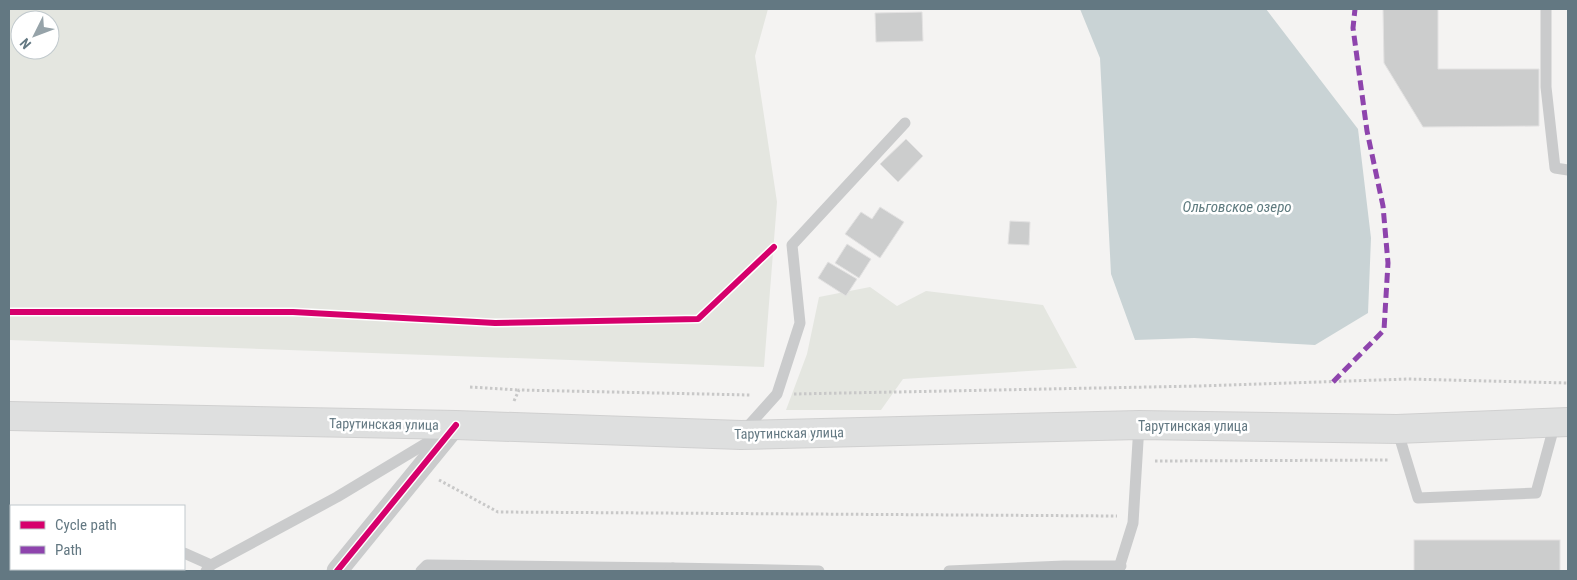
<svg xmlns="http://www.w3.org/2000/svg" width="1577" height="580" font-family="'Roboto Condensed',sans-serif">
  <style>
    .green { fill: #e4e6e0; fill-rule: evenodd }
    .water { fill: #c9d3d5 }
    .building { fill: #cccdcd; stroke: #e3e2e2 }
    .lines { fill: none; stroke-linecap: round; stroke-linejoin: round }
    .primary-casing { stroke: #d0d0d0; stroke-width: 30 }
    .path { stroke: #c8c8c8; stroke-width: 3; stroke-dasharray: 2.5 2.5; stroke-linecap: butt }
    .service { stroke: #cacbcc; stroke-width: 11 }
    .minor { stroke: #cacbcc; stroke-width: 21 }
    .primary { stroke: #dedfdf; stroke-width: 28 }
    .quiet { stroke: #8e44ad; stroke-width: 5; stroke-dasharray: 10 5; stroke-linecap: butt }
    .cycleway-casing { stroke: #fff; stroke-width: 9 }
    .cycleway { stroke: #d6006c; stroke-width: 6 }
    .labels { text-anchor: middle; stroke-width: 5; stroke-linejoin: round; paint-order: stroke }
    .street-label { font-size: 14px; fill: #637882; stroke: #fff }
    .water-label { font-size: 15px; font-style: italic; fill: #5f7b7f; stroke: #fff }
  </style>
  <rect width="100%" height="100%" fill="#f4f3f2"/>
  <g class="green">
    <path d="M 9,9 L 768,9 L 755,56 L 777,202 L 764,367 L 9,340 ZM 20,20 L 50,20 L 50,50 L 20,50 Z"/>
    <path d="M 870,287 L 897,306 L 926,291 L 1043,305 L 1077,368 L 903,379 L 881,410 L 786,410 L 807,354 L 819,297 Z"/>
  </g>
  <path class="water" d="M 1080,9 L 1266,9 L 1358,129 L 1371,238 L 1368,313 L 1315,345 L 1194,338 L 1135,340 L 1111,274 L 1100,58 Z"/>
  <g class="building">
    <path d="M 1383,9 L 1438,9 L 1438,69 L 1539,69 L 1539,126 L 1423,127 L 1384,63 Z"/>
    <path d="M 922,12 L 923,41 L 876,42 L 875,13 Z"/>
    <path d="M 906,139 L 923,156 L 898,182 L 880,164 Z"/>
    <path d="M 880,207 L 904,222 L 880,258 L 845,234 L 861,212 L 872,219 Z"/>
    <path d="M 1010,221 L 1030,222 L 1029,245 L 1008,244 Z"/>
    <path d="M 847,244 L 871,259 L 859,278 L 835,263 Z"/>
    <path d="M 828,262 L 857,279 L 846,296 L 818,278 Z"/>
    <rect x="1414" y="540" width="146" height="31"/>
  </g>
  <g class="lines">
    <g class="primary-casing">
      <path id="primary" d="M 9,416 L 456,425 L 741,435 L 1139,425 L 1397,429 L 1568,422"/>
    </g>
    <g class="path">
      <path d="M 470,387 L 519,390"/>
      <path d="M 794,394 L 1199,386 L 1408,379 L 1568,383"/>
      <path d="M 514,401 L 519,390 L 750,395"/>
      <path d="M 1155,461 L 1389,460"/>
      <path d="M 439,480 L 498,512 L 1117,516"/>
    </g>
    <g class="service">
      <path d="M 1546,9 L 1546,87 L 1555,168 L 1568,170"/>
      <path d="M 1397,429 L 1418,498 L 1536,493 L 1555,423"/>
      <path d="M 743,432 L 777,394 L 800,323 L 792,245 L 905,123"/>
      <path d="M 9,522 L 11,519"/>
      <path d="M 184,553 L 211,565"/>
      <path d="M 206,571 L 211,565 L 337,497 L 440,435"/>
      <path d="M 421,571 L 427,565 L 673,568"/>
      <path d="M 669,571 L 673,568 L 819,571"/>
      <path d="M 949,571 L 1064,566 L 1121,566"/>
      <path d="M 1118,571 L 1133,523 L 1139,425"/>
    </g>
    <path class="minor" d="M 337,571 L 456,425"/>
    <use href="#primary" class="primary"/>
    <path class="quiet" d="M 1333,382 L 1384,330 L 1388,263 L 1383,206 L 1367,131 L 1353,28 L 1355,9"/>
    <g class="cycleway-casing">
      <g id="cycleway">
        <path d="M 9,312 L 293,312 L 495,323 L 698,319 L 774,247"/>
        <path d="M 337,571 L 456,425"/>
      </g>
    </g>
    <use href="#cycleway" class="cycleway"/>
  </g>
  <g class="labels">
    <g class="street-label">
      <text transform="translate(384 424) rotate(1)" y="5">Тарутинская улица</text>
      <text x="1193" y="431">Тарутинская улица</text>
      <text transform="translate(789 433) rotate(-1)" y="5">Тарутинская улица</text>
    </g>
    <g class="water-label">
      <text x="1237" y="212">Ольговское озеро</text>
    </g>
  </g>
  <rect width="1577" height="580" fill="none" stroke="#637882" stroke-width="20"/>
  <rect x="10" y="505" width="175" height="65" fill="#ffffff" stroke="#c1c9cd"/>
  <rect x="20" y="521" width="25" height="8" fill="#d6006c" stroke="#c1c9cd"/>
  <text x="55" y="530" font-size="15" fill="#637882">Cycle path</text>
  <rect x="20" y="546" width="25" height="8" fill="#8e44ad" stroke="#c1c9cd"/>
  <text x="55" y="555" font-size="15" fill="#637882">Path</text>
  <g transform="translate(35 35) rotate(228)"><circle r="24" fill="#ffffff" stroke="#c1c9cd"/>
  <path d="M0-4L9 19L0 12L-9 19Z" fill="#96a3a9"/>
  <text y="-8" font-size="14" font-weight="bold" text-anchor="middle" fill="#637882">N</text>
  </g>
</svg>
